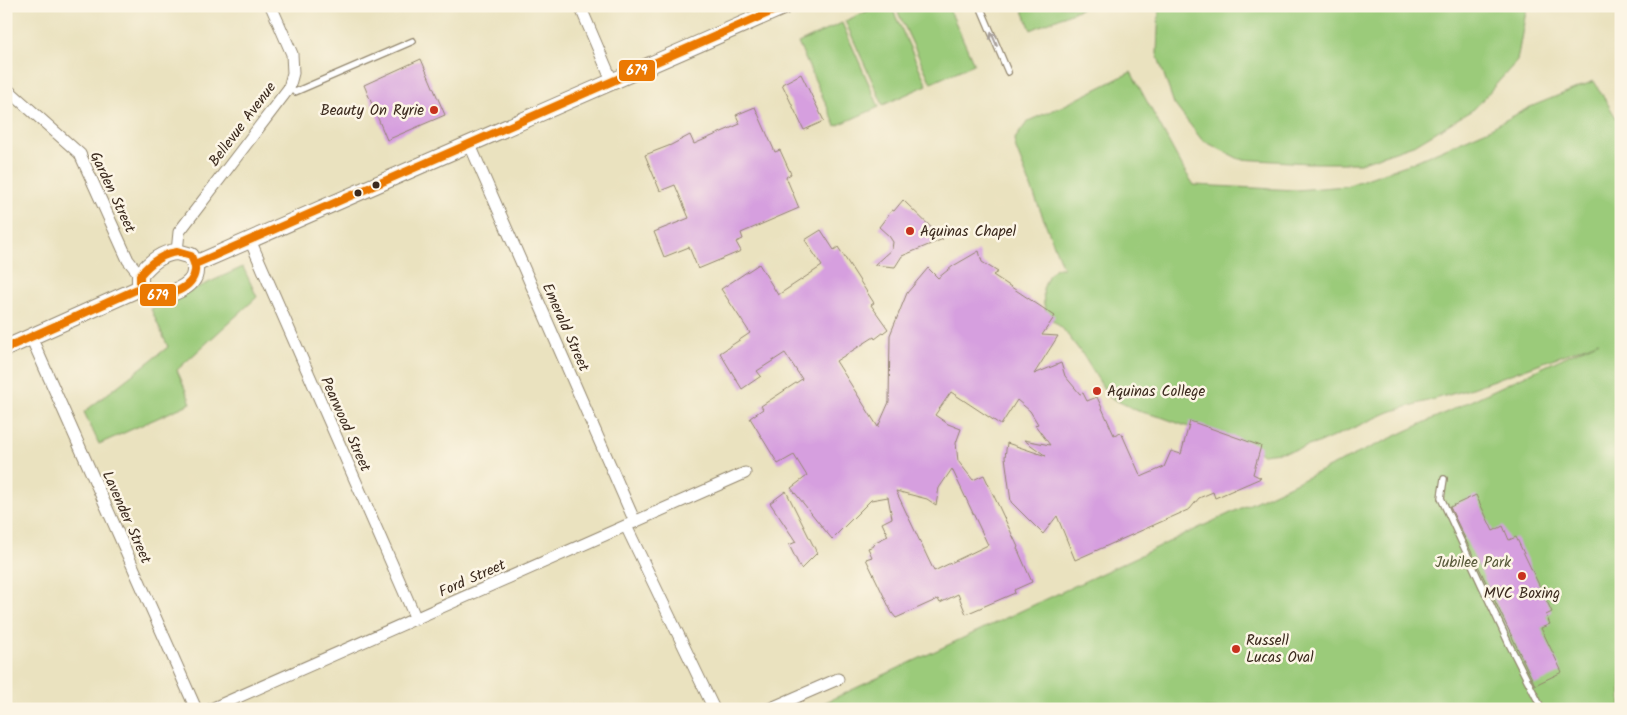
<svg xmlns="http://www.w3.org/2000/svg" width="1627" height="715" font-family="Kalam,sans-serif">
  <style>
    .green { fill: #9bcb7a; stroke: #6b7a4c }
    .building { fill: #d69fdf; fill-rule: evenodd }
    .lines { fill: none; stroke-linecap: round; stroke-linejoin: round }
    .service-casing { stroke: #92866e; stroke-width: 8 }
    .minor-casing { stroke: #92866e; stroke-width: 13 }
    .secondary-casing { stroke: #92866e; stroke-width: 18 }
    .service { stroke: #fff; stroke-width: 5.5 }
    .minor { stroke: #fff; stroke-width: 11 }
    .secondary { stroke: #fff; stroke-width: 16 }
    .bus-1-casing { stroke: #fcf5e5; stroke-width: 11 }
    .bus-1 { stroke: #eb7903; stroke-width: 8 }
    .oneway { stroke: #a79f9a }
    .poi-dot { fill: #c8321e; stroke: #fcf5e5; stroke-width: 2 }
    .bus-dot { fill: #3b2a1e; stroke: #fcf5e5; stroke-width: 2 }
    .labels { text-anchor: middle; stroke-width: 5; stroke-linejoin: round; paint-order: stroke }
    .poi-label { font-size: 15px; fill: #3b2a1e; stroke: #fcf5e5; text-anchor: start }
    .street-label { font-size: 15px; fill: #3b2a1e; stroke: #fcf5e5 }
    .park-label { font-size: 15px; fill: #585a3a; stroke: #fcf5e5 }
    .line-badge { stroke: #fcf5e5; stroke-width: 2 }
    .badge-label { font-size: 14px; text-anchor: middle; font-weight: bold; fill: #fff }
  </style>
  <rect width="100%" height="100%" fill="#fcf5e5"/>
  <filter id="ink" filterUnits="userSpaceOnUse"><feTurbulence type="fractalNoise" baseFrequency=".02" numOctaves="2"/><feDisplacementMap in="SourceGraphic" scale="10" xChannelSelector="R" yChannelSelector="G"/><feConvolveMatrix kernelMatrix="1 2 1 2 8 2 1 2 1" color-interpolation-filters="sRGB"/></filter>
  <filter id="wash" filterUnits="userSpaceOnUse"><feTurbulence type="fractalNoise" baseFrequency=".0096" numOctaves="4" result="noise"/><feDisplacementMap in="SourceGraphic" scale="20" xChannelSelector="R" yChannelSelector="G"/><feGaussianBlur stdDeviation="1.12" result="paint"/><feColorMatrix in="noise" values="0 0 0 0 0 0 0 0 0 0 0 0 0 0 0 0 0 1.4 0 .05"/><feComposite in="paint" operator="in"/></filter>
  <g filter="url(#wash)">
    <rect width="100%" height="100%" fill="#eae2bf"/>
    <g class="green">
      <path d="M 879,6 L 891,6 L 927,85 L 883,105 L 845,21 Z"/>
      <path d="M 895,6 L 948,6 L 974,64 L 931,83 Z"/>
      <path d="M 1021,6 L 1087,6 L 1031,30 Z"/>
      <path d="M 1159,6 L 1527,6 L 1517,61 L 1474,109 L 1416,144 L 1360,163 L 1308,163 L 1239,159 L 1202,140 L 1174,104 L 1157,54 Z"/>
      <path d="M 842,23 L 879,107 L 836,126 L 798,43 Z"/>
      <path d="M 1131,72 L 1184,170 L 1194,185 L 1296,190 L 1346,186 L 1409,164 L 1487,130 L 1530,107 L 1594,81 L 1621,126 L 1621,709 L 811,709 L 1599,341 L 1566,354 L 1466,390 L 1389,412 L 1324,441 L 1296,450 L 1263,454 L 1161,417 L 1138,411 L 1109,397 L 1083,355 L 1063,329 L 1049,317 L 1044,305 L 1043,289 L 1048,276 L 1056,268 L 1063,268 L 1016,149 L 1014,140 L 1028,121 L 1063,106 Z"/>
      <path d="M 243,267 L 257,297 L 177,370 L 191,403 L 99,444 L 84,412 L 168,347 L 151,309 Z"/>
    </g>
    <g id="blocks">
      <g class="building">
        <path d="M 421,59 L 445,115 L 387,140 L 364,85 Z"/>
        <path d="M 801,74 L 824,121 L 804,130 L 782,84 Z"/>
        <path d="M 755,107 L 775,152 L 780,150 L 791,174 L 786,177 L 799,208 L 741,233 L 743,239 L 736,242 L 741,251 L 698,269 L 689,247 L 664,257 L 654,232 L 689,218 L 675,185 L 660,191 L 645,155 L 671,145 L 690,135 L 694,144 L 740,124 L 736,115 Z"/>
        <path d="M 903,200 L 943,239 L 902,256 L 895,267 L 874,265 L 892,249 L 893,242 L 889,236 L 879,227 L 892,210 L 894,211 Z"/>
        <path d="M 821,230 L 834,250 L 838,247 L 874,303 L 871,305 L 888,329 L 875,339 L 874,337 L 836,361 L 878,427 L 889,402 L 890,335 L 907,293 L 928,268 L 938,278 L 953,266 L 979,251 L 982,262 L 998,272 L 993,275 L 1055,316 L 1042,335 L 1058,336 L 1034,374 L 1061,363 L 1065,376 L 1080,394 L 1083,393 L 1087,401 L 1097,397 L 1114,435 L 1121,432 L 1141,477 L 1164,467 L 1171,451 L 1181,454 L 1190,421 L 1261,446 L 1253,474 L 1261,478 L 1215,498 L 1213,492 L 1199,498 L 1190,509 L 1075,560 L 1057,516 L 1043,534 L 1011,502 L 1005,457 L 1007,443 L 1046,456 L 1024,440 L 1050,445 L 1035,425 L 1038,424 L 1030,411 L 1017,400 L 1001,425 L 951,392 L 935,415 L 948,424 L 961,429 L 956,443 L 958,461 L 973,480 L 984,475 L 1018,547 L 1017,548 L 1032,582 L 1014,590 L 1015,593 L 966,614 L 958,594 L 940,603 L 938,599 L 896,618 L 892,613 L 866,559 L 872,557 L 868,548 L 874,546 L 873,543 L 888,536 L 882,523 L 892,518 L 888,497 L 871,500 L 832,539 L 791,488 L 807,476 L 794,455 L 778,464 L 750,418 L 763,409 L 761,406 L 802,379 L 785,353 L 757,371 L 761,376 L 742,389 L 720,353 L 750,333 L 721,289 L 759,264 L 778,295 L 822,266 L 805,240 ZM 952,469 L 988,545 L 934,571 L 896,491 L 927,499 L 936,505 L 939,488 Z"/>
        <path d="M 786,491 L 817,553 L 801,569 L 789,545 L 796,542 L 770,503 Z"/>
        <path d="M 1476,495 L 1493,531 L 1503,526 L 1509,540 L 1516,537 L 1552,612 L 1546,615 L 1550,624 L 1541,628 L 1562,672 L 1535,685 L 1450,507 Z"/>
      </g>
    </g>
  </g>
  <g filter="url(#ink)">
    <use href="#blocks" fill-opacity="0" stroke="#92866e" stroke-width="1"/>
    <g class="lines">
      <g class="service-casing">
        <g id="service">
          <path d="M 980,6 L 1008,72"/>
          <path d="M 289,88 L 295,92 L 413,41"/>
          <path d="M 1444,479 L 1441,498 L 1509,644 L 1542,709"/>
        </g>
      </g>
      <g class="minor-casing">
        <g id="minor">
          <path d="M 580,6 L 612,81"/>
          <path d="M 6,88 L 80,154 L 128,260 L 140,275"/>
          <path d="M 470,145 L 635,522"/>
          <path d="M 250,240 L 416,619"/>
          <path d="M 177,252 L 179,232 L 289,88 L 293,73 L 292,54 L 271,6"/>
          <path d="M 31,337 L 196,709"/>
          <path d="M 626,526 L 714,709"/>
          <path d="M 211,709 L 745,473"/>
          <path d="M 769,709 L 838,679"/>
        </g>
      </g>
      <g class="secondary-casing">
        <g id="secondary">
          <path d="M 177,252 L 191,256 C 193,261 196,266 195,271 C 195,287 167,297 154,295 C 148,294 145,291 140,288 L 140,275 C 150,263 161,253 177,252 Z"/>
          <path d="M 195,264 L 785,6"/>
          <path d="M 6,348 L 140,288"/>
        </g>
      </g>
      <use href="#service" class="service"/>
      <use href="#minor" class="minor"/>
      <use href="#secondary" class="secondary"/>
      <g class="bus-1-casing">
        <g id="bus-1">
          <path d="M 177,252 L 191,256 C 193,261 196,266 195,271 C 193,288 169,297 154,295 C 149,294 144,291 140,288 L 140,275 C 150,263 161,254 177,252 Z"/>
          <path d="M 195,264 L 784,6"/>
          <path d="M 6,348 L 140,288"/>
        </g>
      </g>
      <use href="#bus-1" class="bus-1"/>
    </g>
    <defs><path id="oneway-shaft" d="M-6 0H5M1.5-3L5.5 0L1.5 3" fill="none" stroke-width="1.6" stroke-linecap="round" stroke-linejoin="round" transform="scale(1.25)"/></defs>
    <use class="oneway" href="#oneway-shaft" transform="translate(994 39) rotate(-113)"/>
  </g>
  <g class="poi-dot">
    <circle cx="434" cy="110" r="5"/>
    <circle cx="910" cy="231" r="5"/>
    <circle cx="1097" cy="391" r="5"/>
    <circle cx="1522" cy="576" r="5"/>
    <circle cx="1236" cy="649" r="5"/>
  </g>
  <g class="bus-dot">
    <circle cx="376" cy="185" r="4.5"/>
    <circle cx="358" cy="193" r="4.5"/>
  </g>
  <g class="labels">
    <g class="poi-label">
      <text x="424" y="115" text-anchor="end">Beauty On Ryrie</text>
      <text x="920" y="236">Aquinas Chapel</text>
      <text x="1107" y="396">Aquinas College</text>
      <text x="1522" y="598" text-anchor="middle">MVC Boxing</text>
      <text x="1246" y="645">Russell<tspan x="1246" dy="17">Lucas Oval</tspan></text>
    </g>
    <g class="street-label">
      <text transform="translate(242 124) rotate(-53)" y="5">Bellevue Avenue</text>
      <text transform="translate(113 192) rotate(65)" y="5">Garden Street</text>
      <text transform="translate(566 327) rotate(66)" y="5">Emerald Street</text>
      <text transform="translate(346 424) rotate(66)" y="5">Pearwood Street</text>
      <text transform="translate(127 517) rotate(66)" y="5">Lavender Street</text>
      <text transform="translate(472 578) rotate(-24)" y="5">Ford Street</text>
    </g>
    <g class="park-label">
      <text x="1473" y="567">Jubilee Park</text>
    </g>
  </g>
  <g class="line-badge">
    <rect x="618" y="59" width="38" height="23" rx="5" fill="#eb7903"/>
    <rect x="139" y="283" width="38" height="24" rx="5" fill="#eb7903"/>
  </g>
  <g class="badge-label">
    <text x="637" y="75">679</text>
    <text x="158" y="300">679</text>
  </g>
  <rect width="1627" height="715" fill="none" stroke="#fcf5e5" stroke-width="25"/>
</svg>
